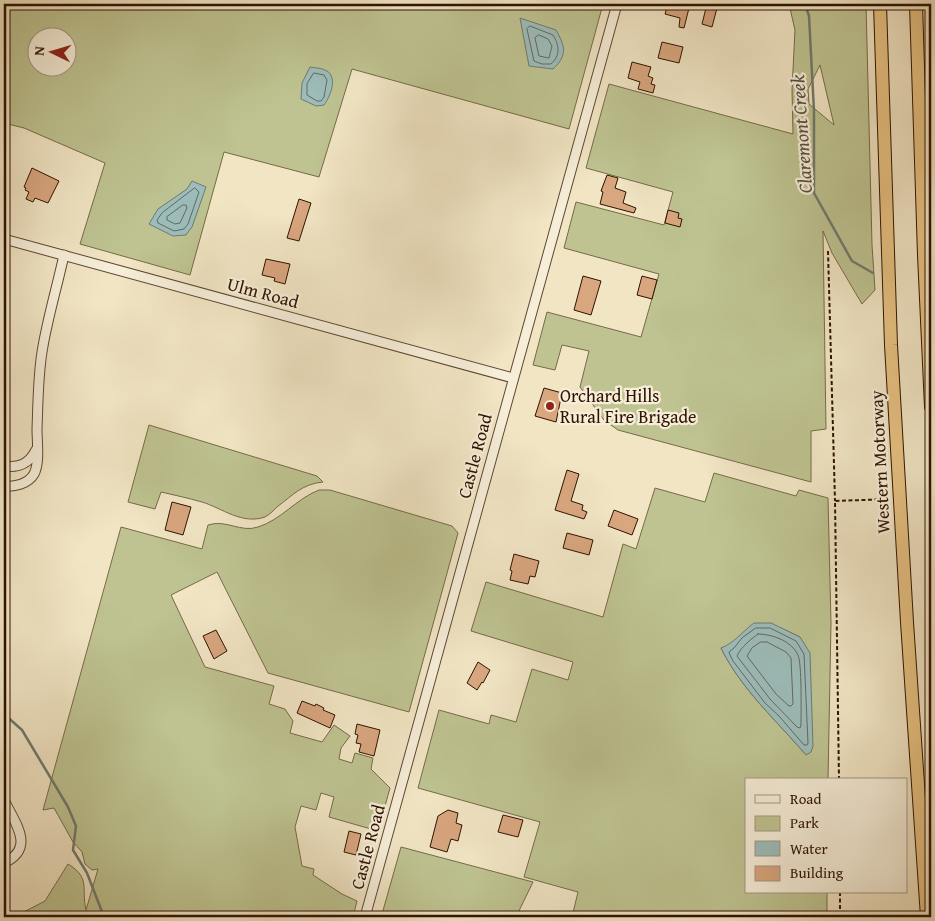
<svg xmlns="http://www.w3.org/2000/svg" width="935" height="921" font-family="'Gentium Book Plus',serif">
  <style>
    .green { fill: #bec391; stroke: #766a48; fill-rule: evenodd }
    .water { fill: #9cbdbb; stroke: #707970 }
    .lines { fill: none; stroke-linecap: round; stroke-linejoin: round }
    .shore { stroke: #65685e; stroke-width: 1 }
    .stream { stroke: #707970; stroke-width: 2.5 }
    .building { fill: #d8a67f; stroke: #2e1200 }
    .minor-casing { stroke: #5f4731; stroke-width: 11 }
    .highway-casing { stroke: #2e1200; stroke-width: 14 }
    .path { stroke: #2e1200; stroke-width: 2; stroke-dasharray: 4 2.5; stroke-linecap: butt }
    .minor { stroke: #f6eed9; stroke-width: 9 }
    .highway { stroke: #e8c282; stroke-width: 12 }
    .poi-dot { fill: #8f2418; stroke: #f6eed9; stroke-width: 2 }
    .labels { text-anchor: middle; stroke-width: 4.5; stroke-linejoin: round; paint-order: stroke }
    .street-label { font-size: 18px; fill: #2e1200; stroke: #f6eed9 }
    .poi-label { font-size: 18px; fill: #2e1200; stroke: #f6eed9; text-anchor: start }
    .water-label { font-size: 19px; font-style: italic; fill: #544e41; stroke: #f6eed9 }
  </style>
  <rect width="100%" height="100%" fill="#f1e5c4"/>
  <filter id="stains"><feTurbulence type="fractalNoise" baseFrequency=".004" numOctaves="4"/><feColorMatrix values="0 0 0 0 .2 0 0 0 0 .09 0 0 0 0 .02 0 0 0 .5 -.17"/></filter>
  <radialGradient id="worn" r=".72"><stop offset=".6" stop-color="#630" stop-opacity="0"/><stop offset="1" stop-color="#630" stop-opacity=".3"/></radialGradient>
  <g class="green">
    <path d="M 4,4 L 603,4 L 569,129 L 352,69 L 319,177 L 224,152 L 190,275 L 80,244 L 105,163 L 24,128 L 4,123 ZM 38,38 L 68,38 L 68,68 L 38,68 Z"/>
    <path d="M 789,4 L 866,4 L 872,245 L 875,290 L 862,304 L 832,253 L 823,231 L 826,429 L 811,431 L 811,482 L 618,430 L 604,420 L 580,387 L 589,351 L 562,345 L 555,370 L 533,365 L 547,312 L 641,337 L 659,274 L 564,248 L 576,202 L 664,225 L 673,192 L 586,168 L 609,84 L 793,134 L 792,90 L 795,30 ZM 820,65 L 834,125 L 809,104 L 808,89 Z"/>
    <path d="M 149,425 L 317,476 L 323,482 C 302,484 293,495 277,507 C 273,511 269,515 265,517 C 242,525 222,508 202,502 C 188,498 174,495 161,492 L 155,509 L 128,502 Z"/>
    <path d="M 714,473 L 796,496 L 799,490 L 828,498 L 831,623 L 828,780 L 746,780 L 746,892 L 827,892 L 827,917 L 572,917 L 578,892 L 524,877 L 540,822 L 418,788 L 439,710 L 489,724 L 491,715 L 516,722 L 532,669 L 568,680 L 573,662 L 471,631 L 486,582 L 603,617 L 623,544 L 636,549 L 655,488 L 705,502 ZM 785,630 L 800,637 L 806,755 C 777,721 741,689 721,648 Z"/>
    <path d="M 319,490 L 330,490 L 452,526 L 458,533 L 409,712 L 268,673 L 217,572 L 171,595 L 205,667 L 274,686 L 269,704 L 285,709 L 293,721 L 290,733 L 322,742 L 334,725 L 350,736 L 341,748 L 339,759 L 352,763 L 355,753 L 373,758 L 371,769 L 390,788 L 378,831 L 329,817 L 334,797 L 321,793 L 316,810 L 301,806 L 295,827 L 302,866 L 314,869 L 313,875 L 342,894 L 357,901 L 353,917 L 14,917 L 45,901 L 68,864 C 91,878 81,888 86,910 L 98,869 L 92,870 L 85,864 L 82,852 L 73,842 L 54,808 L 43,810 L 121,527 L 202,549 L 208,525 C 226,519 241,533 258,527 C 281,520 296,499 319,490 Z"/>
    <path d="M 401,847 L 533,882 L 516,917 L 394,917 L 382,914 Z"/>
  </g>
  <g class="water">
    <path d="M 520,18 L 556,30 C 565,46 568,55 553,69 L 529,66 Z"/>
    <path d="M 310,67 C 315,68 323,68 327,71 C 338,78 330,97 324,105 L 316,106 L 301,99 L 302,83 Z"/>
    <path d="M 192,181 L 206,187 L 192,227 L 186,235 L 173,236 L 149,224 L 158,209 L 187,189 Z"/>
    <path d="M 754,623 L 771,623 L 800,637 L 810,653 L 813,746 L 811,752 L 806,755 C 777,721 741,689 721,648 C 733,644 743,631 754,623 Z"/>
  </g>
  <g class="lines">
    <g class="shore">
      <path d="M 530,26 L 553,35 C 559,45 561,55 551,64 L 542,64 L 534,61 L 527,29 Z"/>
      <path d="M 539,35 L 548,39 L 552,46 L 549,58 L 539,56 L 535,38 Z"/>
      <path d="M 314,73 L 324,75 L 327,80 L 324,97 L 321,101 L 317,101 L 307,95 L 307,84 Z"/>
      <path d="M 195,188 L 199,192 L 188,224 L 184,229 L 174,231 L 158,223 L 157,220 L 162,213 Z"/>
      <path d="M 183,205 L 186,205 L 187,208 L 180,223 L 175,224 L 167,220 L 167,217 Z"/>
      <path d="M 756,628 L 770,628 L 796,641 L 804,654 L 808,743 L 807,745 L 804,745 L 779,716 L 765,703 L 733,661 L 729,653 L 730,651 L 734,648 L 742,638 Z"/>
      <path d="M 758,634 C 772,634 792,641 798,655 C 802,664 801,712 801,725 L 800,728 L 797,727 L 770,699 L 737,656 C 741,647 750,640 758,634 Z"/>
      <path d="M 761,642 L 767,642 L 786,652 L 791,658 L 793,704 L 791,706 L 789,706 L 776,694 L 747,656 L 752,648 Z"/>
    </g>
    <g class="stream">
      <path d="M 805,4 L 809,16 L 814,111 L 814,193 L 852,261 L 873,273"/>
      <path d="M 4,714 L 22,730 L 68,807 L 76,826 L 73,850 L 87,873 L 104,917"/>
    </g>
  </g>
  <g class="building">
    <path d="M 668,4 L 682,8 L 682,4 L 690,4 L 684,28 L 679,27 L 680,18 L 665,14 Z"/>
    <path d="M 707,4 L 718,4 L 712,27 L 702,24 Z"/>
    <path d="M 662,42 L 683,47 L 679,63 L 658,58 Z"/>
    <path d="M 632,62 L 651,67 L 648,76 L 653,78 L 651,84 L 655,85 L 653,93 L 638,89 L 640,82 L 628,78 Z"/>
    <path d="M 32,168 L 59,181 L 48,203 L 35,198 L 33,202 L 26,199 L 29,192 L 25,190 L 26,188 L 24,187 Z"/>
    <path d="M 607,175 L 618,178 L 615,188 L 626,192 L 623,203 L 636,208 L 634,213 L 600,204 L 603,192 L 601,191 Z"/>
    <path d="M 299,199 L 311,203 L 299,241 L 287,238 Z"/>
    <path d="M 668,210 L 679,213 L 678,218 L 682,219 L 680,227 L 665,223 Z"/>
    <path d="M 266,259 L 290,264 L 285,284 L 274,281 L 275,278 L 262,275 Z"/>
    <path d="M 583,276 L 601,281 L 591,315 L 574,310 Z"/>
    <path d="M 642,276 L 657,280 L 652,299 L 637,295 Z"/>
    <path d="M 544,388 L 562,393 L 556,422 L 535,416 Z"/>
    <path d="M 567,470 L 579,474 L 571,501 L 583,505 L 582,510 L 587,512 L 584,519 L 555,510 Z"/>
    <path d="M 172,502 L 191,507 L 183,535 L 165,530 Z"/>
    <path d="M 614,510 L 638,519 L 632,535 L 608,526 Z"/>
    <path d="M 567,533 L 593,540 L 589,555 L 563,548 Z"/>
    <path d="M 514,554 L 539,561 L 535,577 L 530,576 L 528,584 L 510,580 L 512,571 L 510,570 Z"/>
    <path d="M 216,630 L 227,651 L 214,659 L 203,636 Z"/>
    <path d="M 478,662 L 490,670 L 483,683 L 482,682 L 477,690 L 467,683 Z"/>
    <path d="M 302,701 L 315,706 L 316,704 L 324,708 L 323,710 L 335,715 L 330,728 L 297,713 Z"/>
    <path d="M 357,724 L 380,730 L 374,756 L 359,752 L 361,744 L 356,743 L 358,735 L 355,734 Z"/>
    <path d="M 448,810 L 458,813 L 456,823 L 462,825 L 458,841 L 451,839 L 447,852 L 430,847 L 438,816 Z"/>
    <path d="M 503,815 L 523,820 L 518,837 L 498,832 Z"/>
    <path d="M 349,831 L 361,834 L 356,855 L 344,852 Z"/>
  </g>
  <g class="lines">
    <g class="minor-casing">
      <g id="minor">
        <path d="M 4,239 L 513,378"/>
        <path d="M 4,466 C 19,468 29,464 36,450"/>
        <path d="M 4,486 C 15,487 28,484 34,474 C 40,463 37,442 37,429 C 38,403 38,377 42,352 C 47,320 57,287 64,255"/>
        <path d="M 4,800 C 15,823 36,848 4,863"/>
        <path d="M 365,917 L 617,4"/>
      </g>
    </g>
    <g class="highway-casing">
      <g id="highway">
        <path d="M 880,4 L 891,345 L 907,622 L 927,917"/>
        <path d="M 916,4 L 924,255 L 931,407"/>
      </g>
    </g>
    <g class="path">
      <path d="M 828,251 L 835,501"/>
      <path d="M 839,780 L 835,501 L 890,499"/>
      <path d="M 840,892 L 840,917"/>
    </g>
    <use href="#minor" class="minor"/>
    <use href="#highway" class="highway"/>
  </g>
  <circle class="poi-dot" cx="550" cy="406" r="5"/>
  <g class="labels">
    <g class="street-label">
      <text transform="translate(263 293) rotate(15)" y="6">Ulm Road</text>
      <text transform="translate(475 456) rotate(-75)" y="6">Castle Road</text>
      <text transform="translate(880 462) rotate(-93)" y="6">Western Motorway</text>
      <text transform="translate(368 847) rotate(-75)" y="6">Castle Road</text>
    </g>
    <g class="poi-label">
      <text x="560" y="402">Orchard Hills<tspan x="560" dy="21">Rural Fire Brigade</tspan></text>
    </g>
    <g class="water-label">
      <text transform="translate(801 134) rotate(-94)" y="7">Claremont Creek</text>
    </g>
  </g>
  <rect width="935" height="921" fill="none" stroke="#f1e5c4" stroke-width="20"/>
  <rect x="5" y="5" width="925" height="911" fill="none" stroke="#2e1200" stroke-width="2.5"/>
  <rect x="10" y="10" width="915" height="901" fill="none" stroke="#2e1200"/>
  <rect x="745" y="778" width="162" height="115" fill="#f6eed9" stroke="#a69682"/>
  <rect x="755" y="795" width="25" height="8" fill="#f6eed9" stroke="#a69682"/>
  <text x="790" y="804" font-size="15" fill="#2e1200">Road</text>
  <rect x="755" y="816" width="25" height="15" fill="#bec391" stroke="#a69682"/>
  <text x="790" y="828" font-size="15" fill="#2e1200">Park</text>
  <rect x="755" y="841" width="25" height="15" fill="#9cbdbb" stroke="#a69682"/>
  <text x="790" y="854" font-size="15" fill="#2e1200">Water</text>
  <rect x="755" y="866" width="25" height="15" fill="#d8a67f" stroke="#a69682"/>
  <text x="790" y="878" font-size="15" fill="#2e1200">Building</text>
  <g transform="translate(52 52) rotate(275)"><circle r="24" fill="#f6eed9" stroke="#a69682"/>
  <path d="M0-4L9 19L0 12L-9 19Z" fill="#8f2418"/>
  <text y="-8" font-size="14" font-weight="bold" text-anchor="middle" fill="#2e1200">N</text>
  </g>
  <rect width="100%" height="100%" filter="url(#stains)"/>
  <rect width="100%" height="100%" fill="url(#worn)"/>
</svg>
